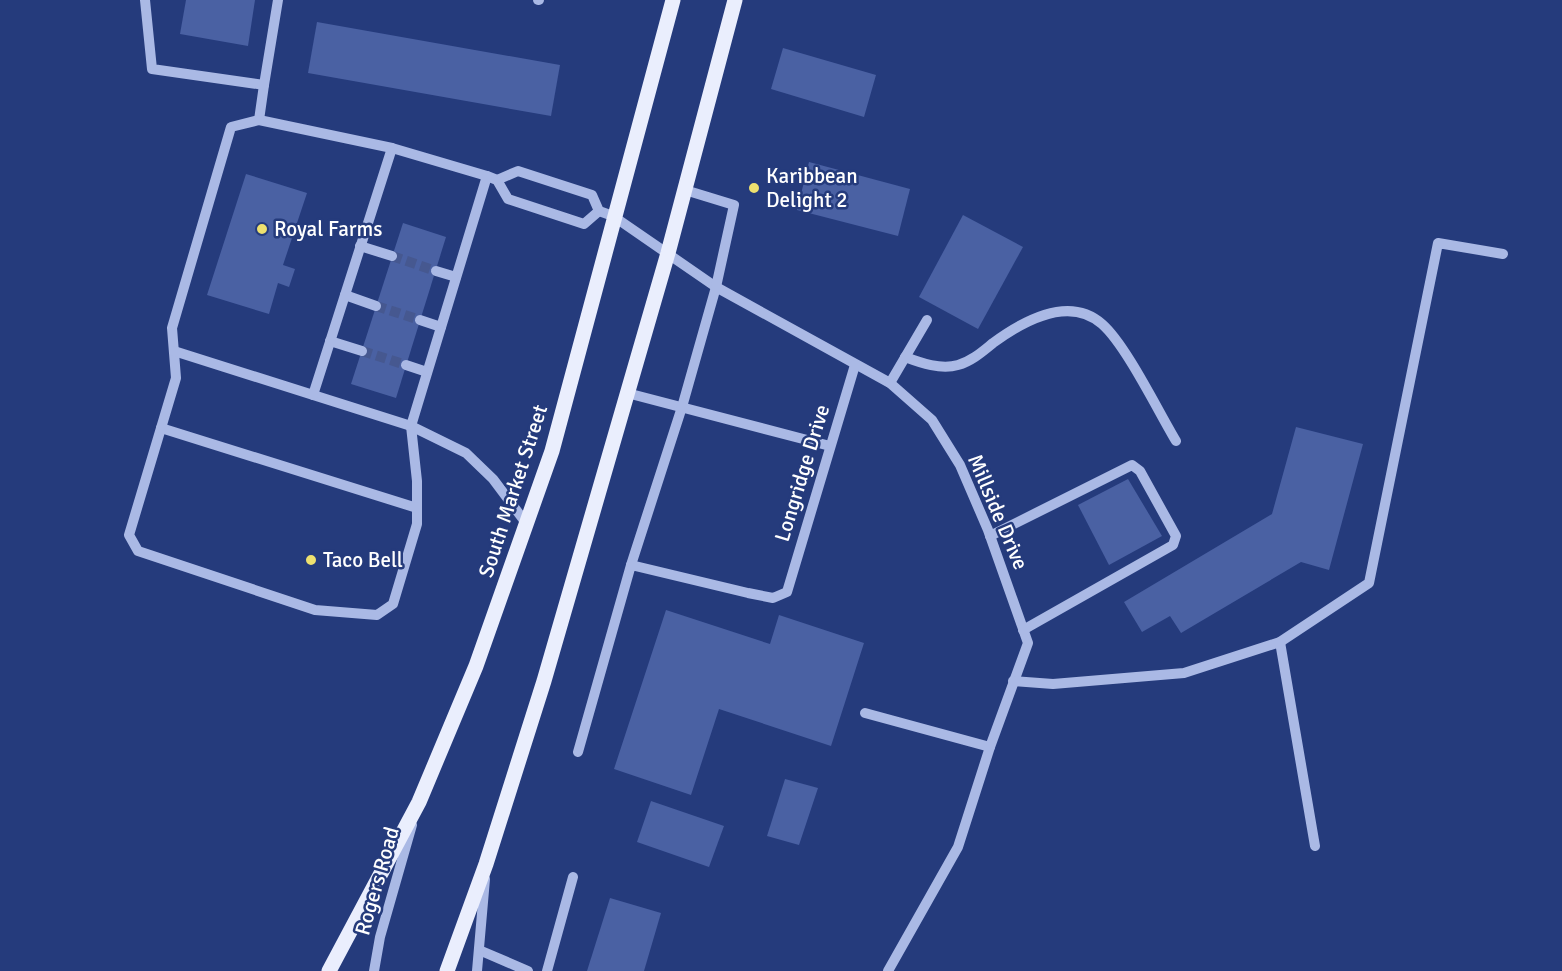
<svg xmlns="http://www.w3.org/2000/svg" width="1562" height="971" font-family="Signika,sans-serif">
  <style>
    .building { fill: #4a61a3 }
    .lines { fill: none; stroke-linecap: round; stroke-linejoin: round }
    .minor-tunnel { stroke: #465890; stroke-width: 10; stroke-dasharray: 10 5; stroke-linecap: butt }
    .minor { stroke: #aab9e5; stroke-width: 10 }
    .major { stroke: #eaeefd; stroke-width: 15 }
    .poi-dot { fill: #eee16f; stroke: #253b7c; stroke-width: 2 }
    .labels { text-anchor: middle; stroke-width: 5; stroke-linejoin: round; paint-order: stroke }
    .poi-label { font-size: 21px; fill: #fff; stroke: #253b7c; text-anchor: start }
    .street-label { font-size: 21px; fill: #fff; stroke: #253b7c }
  </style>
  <rect width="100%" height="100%" fill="#253b7c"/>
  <g class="building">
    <path d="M 186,0 L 255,0 L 248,46 L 180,34 Z"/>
    <path d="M 317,22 L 560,65 L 551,116 L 308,73 Z"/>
    <path d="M 783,48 L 876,75 L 864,117 L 771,89 Z"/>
    <path d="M 809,162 L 910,189 L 898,236 L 797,210 Z"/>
    <path d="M 246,174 L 307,193 L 283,265 L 295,269 L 289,287 L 278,283 L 269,314 L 207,295 Z"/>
    <path d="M 963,215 L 1023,247 L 978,329 L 919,297 Z"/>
    <path d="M 403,223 L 446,237 L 396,398 L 351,384 Z"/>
    <path d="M 1296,427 L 1363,444 L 1329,570 L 1301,562 L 1181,633 L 1170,616 L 1142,632 L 1124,602 L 1272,514 Z"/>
    <path d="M 1128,479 L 1162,536 L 1109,565 L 1078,505 Z"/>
    <path d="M 666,610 L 770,644 L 779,615 L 864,643 L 831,746 L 719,709 L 691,795 L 614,769 Z"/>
    <path d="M 785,779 L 818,788 L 799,845 L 767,836 Z"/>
    <path d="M 651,801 L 724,826 L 709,867 L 637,842 Z"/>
    <path d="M 610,898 L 661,913 L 644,971 L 587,971 Z"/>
  </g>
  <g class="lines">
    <g class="minor-tunnel">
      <path d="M 392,256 L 436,271"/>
      <path d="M 376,306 L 420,320"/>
      <path d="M 362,351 L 406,365"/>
    </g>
    <g class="minor">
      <path d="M 145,0 L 152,69 L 264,85 L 259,120 L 392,148 L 487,176 L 497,180 L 508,199 L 584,224 L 599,211"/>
      <path d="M 538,0 L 539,0"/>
      <path d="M 264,85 L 278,0"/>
      <path d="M 259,120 L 231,127 L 172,328 L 176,378 L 129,535 L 138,551 L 315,610 L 377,615 L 393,604 L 417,524 L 417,481 L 411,426 L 487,176"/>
      <path d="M 497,180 L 518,171 L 592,195 L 599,211 L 613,216 L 716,287 L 890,383 L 932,420 L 960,465 L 988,530 L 1028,643 L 990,747 L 958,847 L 888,971"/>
      <path d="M 360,246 L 392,256"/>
      <path d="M 436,271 L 456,277"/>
      <path d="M 345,295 L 376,306"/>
      <path d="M 420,320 L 441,327"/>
      <path d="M 330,341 L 362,351"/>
      <path d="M 174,351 L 411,426 L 466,453 L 493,479 L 526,523"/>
      <path d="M 905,357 C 921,363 941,370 958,365 C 972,361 983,351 993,343 C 1023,321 1069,295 1102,324 C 1126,345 1158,411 1176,441"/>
      <path d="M 406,365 L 427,372"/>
      <path d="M 890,383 L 927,320"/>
      <path d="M 627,393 L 830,446"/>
      <path d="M 313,395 L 392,148"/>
      <path d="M 161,428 L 417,508"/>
      <path d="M 990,536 L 1132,465 L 1140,471 L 1176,536 L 1173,545 L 1023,630"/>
      <path d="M 631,565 L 682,407 L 716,287 L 734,205 L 685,190"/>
      <path d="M 1280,642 L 1315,846"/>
      <path d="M 1013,681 L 1053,684 L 1184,673 L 1280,642 L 1369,583 L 1438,243 L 1503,254"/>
      <path d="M 865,713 L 990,747"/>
      <path d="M 578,752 L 631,565 L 748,593 L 773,598 L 787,592 L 855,365"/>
      <path d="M 479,950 L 528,971"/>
      <path d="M 374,971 L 380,937 L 412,825"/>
      <path d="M 477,971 L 485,879"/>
      <path d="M 547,971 L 573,877"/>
    </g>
    <g class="major">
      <path d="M 329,971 L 419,802 L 476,666 L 552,451 L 673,0"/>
      <path d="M 447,971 L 486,864 L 544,681 L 668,253 L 735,0"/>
    </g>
  </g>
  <g class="poi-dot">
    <circle cx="754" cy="188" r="6"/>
    <circle cx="262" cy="229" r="6"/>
    <circle cx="311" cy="560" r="6"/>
  </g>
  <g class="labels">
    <g class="poi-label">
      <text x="766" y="183">Karibbean<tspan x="766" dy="24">Delight 2</tspan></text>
      <text x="274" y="236">Royal Farms</text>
      <text x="323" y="567">Taco Bell</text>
    </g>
    <g class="street-label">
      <text transform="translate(802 473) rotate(-73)" y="7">Longridge Drive</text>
      <text transform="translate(513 491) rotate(-72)" y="7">South Market Street</text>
      <text transform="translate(998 512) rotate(67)" y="7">Millside Drive</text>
      <text transform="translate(377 881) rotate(-74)" y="7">Rogers Road</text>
    </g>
  </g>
</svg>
